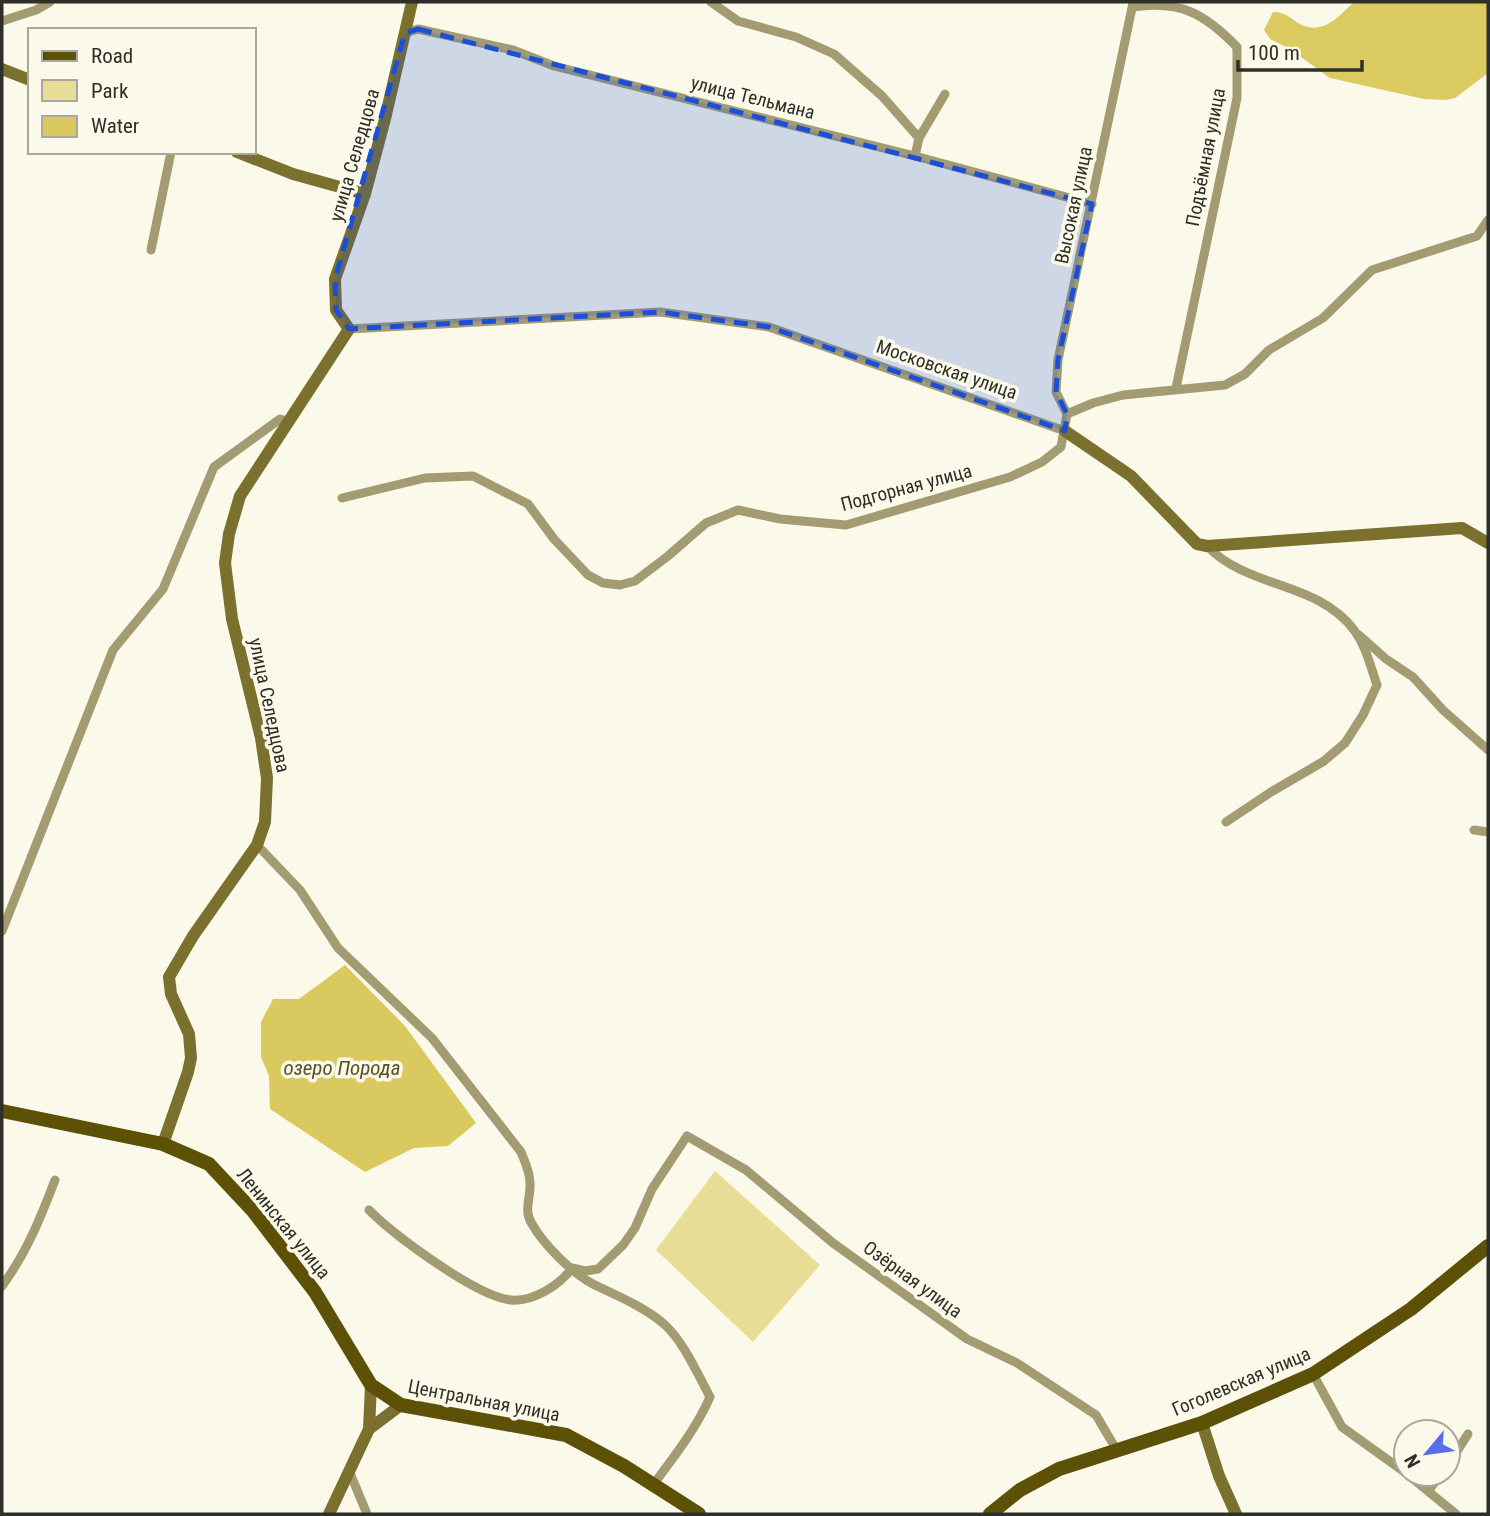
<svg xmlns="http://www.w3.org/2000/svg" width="1490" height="1516" font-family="'Roboto Condensed',sans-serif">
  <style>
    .green { fill: #e8dd96 }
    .forest { fill: #dbca60 }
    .water { fill: #dac95f }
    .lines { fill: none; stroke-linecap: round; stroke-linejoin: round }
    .street { stroke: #a39c73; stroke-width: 9 }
    .secondary { stroke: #7b702e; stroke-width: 12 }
    .primary { stroke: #5c5106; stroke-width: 14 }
    .marked { fill: #1d4ed8; fill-opacity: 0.2; stroke: #1d4ed8; stroke-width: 5; stroke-dasharray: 14 9; stroke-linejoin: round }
    .labels { text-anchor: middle; stroke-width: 7; stroke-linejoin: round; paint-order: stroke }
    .street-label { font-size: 19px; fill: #2f2f29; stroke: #fbf9e9 }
    .water-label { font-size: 21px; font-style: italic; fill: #575024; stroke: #fbf9e9 }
  </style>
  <rect width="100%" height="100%" fill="#fbf9e9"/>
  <path class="green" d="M 715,1171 L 820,1265 L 753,1342 L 656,1250 Z"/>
  <path class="forest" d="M 1354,2 L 1488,2 L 1488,73 L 1455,98 L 1446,100 L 1424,99 L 1330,78 L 1290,49 L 1270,39 L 1264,30 L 1273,12 C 1285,12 1289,17 1298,23 C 1322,37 1338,17 1354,2 Z"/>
  <path class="water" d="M 345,965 L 405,1026 L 476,1123 L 448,1146 L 414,1148 L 365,1172 L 270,1109 L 269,1076 L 261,1057 L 261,1022 L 273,999 L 299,999 Z"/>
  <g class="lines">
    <g class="street">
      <path d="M 711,2 L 738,21 L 796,37 L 834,54 L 882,96 L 919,138"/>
      <path d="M 1133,7 C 1181,0 1205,14 1237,47 L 1237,98 L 1176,388"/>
      <path d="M 2,21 L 36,10 L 50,2"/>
      <path d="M 405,33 L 418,29 L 513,50 L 554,66 L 915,156 L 1092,204"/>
      <path d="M 915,156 L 919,138 L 945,94"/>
      <path d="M 151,250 L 171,152"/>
      <path d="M 349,329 L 660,312 L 769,327 L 1065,431"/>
      <path d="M 1067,414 L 1056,392 L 1058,360 L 1133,3"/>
      <path d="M 342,498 L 425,478 L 473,476 L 528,504 L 554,539 L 588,575 L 603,583 L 620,585 L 635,581 L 668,556 L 706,523 L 738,510 L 780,519 L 846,525 L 1010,477 L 1042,462 L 1061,447 L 1067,414 L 1093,403 L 1123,395 L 1225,385 L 1245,374 L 1269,350 L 1323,318 L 1372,270 L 1477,236 L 1488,220"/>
      <path d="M 1207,546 C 1248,589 1317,581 1354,630 C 1366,646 1371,668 1377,685 L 1363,715 L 1345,743 L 1324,761 L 1271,792 L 1226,822"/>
      <path d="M 1359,635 L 1386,659 L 1413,677 L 1443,710 L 1488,750"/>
      <path d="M 1474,830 L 1488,832"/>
      <path d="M 257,845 L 300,890 L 338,948 L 432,1038 L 521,1152 C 525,1162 530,1172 530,1183 C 531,1198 523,1210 532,1224 C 544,1245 572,1273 593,1284 C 617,1296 643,1306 664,1324 C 684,1342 697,1373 710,1397 C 696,1429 674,1457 653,1485"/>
      <path d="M 2,931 L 113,650 L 163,589 L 214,467 L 280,419 L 288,421"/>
      <path d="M 369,1210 C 394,1235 477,1297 511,1300 C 533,1302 560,1285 572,1268 L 585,1271 L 598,1269 L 623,1245 L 635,1228 L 652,1189 L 687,1136 L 746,1170 L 833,1243 L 967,1339 L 1017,1363 L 1096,1415 L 1116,1449"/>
      <path d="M 2,1286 C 26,1254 41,1217 55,1180"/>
      <path d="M 1313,1374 L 1342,1427 L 1406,1473"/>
      <path d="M 1448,1465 L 1468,1434"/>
      <path d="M 350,1473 L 367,1514"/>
      <path d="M 1407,1474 L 1456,1514"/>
      <path d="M 1429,1490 L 1441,1474"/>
    </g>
    <g class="secondary">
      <path d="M 2,69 L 30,80"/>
      <path d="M 237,152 L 293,174 L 365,194"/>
      <path d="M 1065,431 L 1131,476 L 1197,544 L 1207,546 L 1462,528 L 1488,543"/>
      <path d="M 163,1144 L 188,1072 L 191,1058 L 189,1034 L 171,994 L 169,977 L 193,936 L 257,845 L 265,822 L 267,778 L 261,738 L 232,619 L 225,563 L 229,534 L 240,496 L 349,329 L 336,310 L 335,279 L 365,194 L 385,119 L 412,2"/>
      <path d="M 1202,1423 L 1219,1476 L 1236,1514"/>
      <path d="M 369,1429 L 401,1405"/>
      <path d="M 329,1514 L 369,1429 L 371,1385"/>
    </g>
    <g class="primary">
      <path d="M 2,1111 L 163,1144 L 209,1164 L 253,1211 L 315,1292 L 371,1385 L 401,1405 L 566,1435 L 624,1466 L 699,1514"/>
      <path d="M 990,1514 L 1020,1490 L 1059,1469 L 1202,1423 L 1313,1374 L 1411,1309 L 1488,1246"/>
    </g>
  </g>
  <path class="marked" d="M 418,29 L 1092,204 L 1058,360 L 1056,392 L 1067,414 L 1065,431 L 769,327 L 660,312 L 349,329 L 336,310 L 335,279 L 405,33 Z"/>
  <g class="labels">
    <g class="street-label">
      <text transform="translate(753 97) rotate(14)" y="7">улица Тельмана</text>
      <text transform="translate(354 155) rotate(-74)" y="7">улица Селедцова</text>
      <text transform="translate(1205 157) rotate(-79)" y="7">Подъёмная улица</text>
      <text transform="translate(1073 205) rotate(-78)" y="7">Высокая улица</text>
      <text transform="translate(947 369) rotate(19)" y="7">Московская улица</text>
      <text transform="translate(906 487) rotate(-15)" y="7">Подгорная улица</text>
      <text transform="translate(270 705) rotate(78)" y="7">улица Селедцова</text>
      <text transform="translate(284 1223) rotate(51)" y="7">Ленинская улица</text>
      <text transform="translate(913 1279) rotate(36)" y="7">Озёрная улица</text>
      <text transform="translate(1241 1381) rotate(-23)" y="7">Гоголевская улица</text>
      <text transform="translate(484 1400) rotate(11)" y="7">Центральная улица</text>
    </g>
    <g class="water-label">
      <text x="342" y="1075">озеро Порода</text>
    </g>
  </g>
  <rect width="1490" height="1516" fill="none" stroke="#2f2f29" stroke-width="7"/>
  <rect x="28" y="28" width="228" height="126" fill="#fbf9e9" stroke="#a9a89c" stroke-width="2"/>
  <rect x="42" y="51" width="35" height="10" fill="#5c5106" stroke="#a9a89c" stroke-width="2"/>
  <text x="91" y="63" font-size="21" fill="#2f2f29">Road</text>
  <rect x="42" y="80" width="35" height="21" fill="#e8dd96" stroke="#a9a89c" stroke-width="2"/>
  <text x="91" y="98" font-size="21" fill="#2f2f29">Park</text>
  <rect x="42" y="116" width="35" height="21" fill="#dac95f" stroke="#a9a89c" stroke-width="2"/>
  <text x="91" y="133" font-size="21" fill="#2f2f29">Water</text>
  <g transform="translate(1427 1453) rotate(241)"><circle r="33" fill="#fbf9e9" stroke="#a9a89c" stroke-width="2"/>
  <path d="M0-5L12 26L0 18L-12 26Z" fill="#5b6ee5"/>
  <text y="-10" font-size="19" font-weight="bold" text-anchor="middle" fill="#2f2f29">N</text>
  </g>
  <path d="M1238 60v10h124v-10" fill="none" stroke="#2f2f29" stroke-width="3.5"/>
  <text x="1248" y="60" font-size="21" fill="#2f2f29" stroke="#fbf9e9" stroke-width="5" paint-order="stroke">100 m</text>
</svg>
